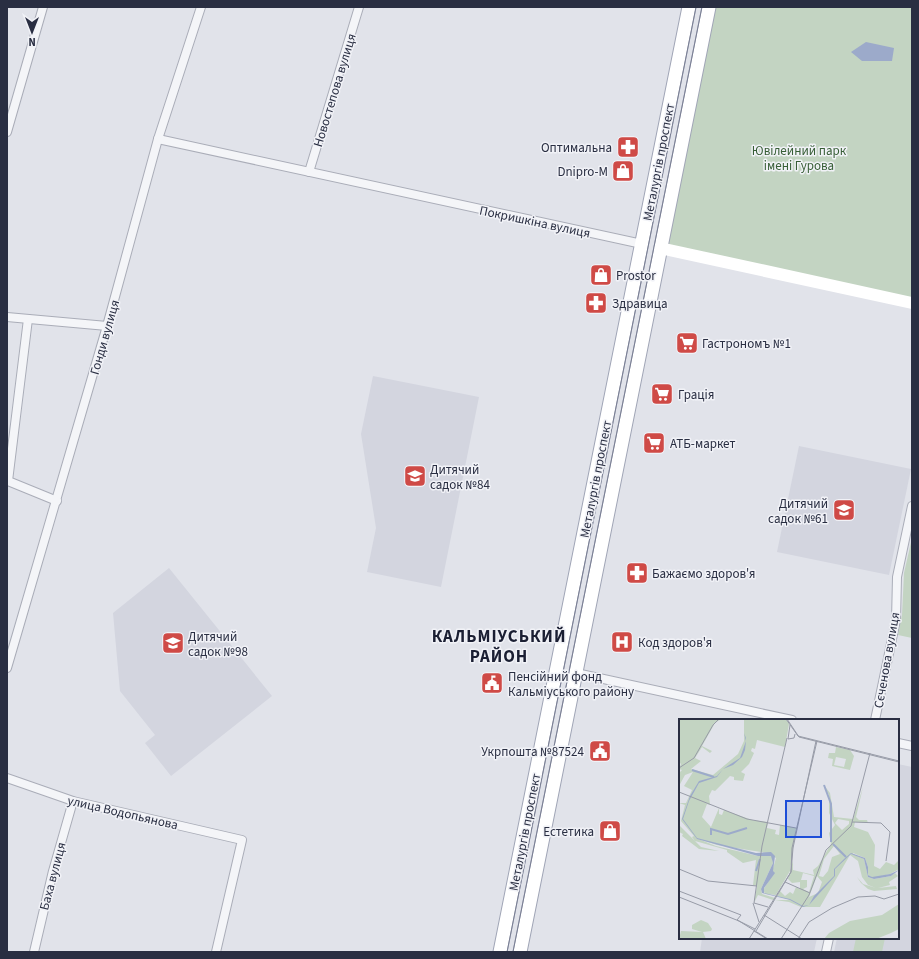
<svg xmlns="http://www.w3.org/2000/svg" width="919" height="959" font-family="'Source Sans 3',sans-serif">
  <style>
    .built { fill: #d3d5df }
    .green { fill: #c3d4c2 }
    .water { fill: #9caaca }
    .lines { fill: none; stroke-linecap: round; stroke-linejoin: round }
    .street-casing { stroke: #aaadb8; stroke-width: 10 }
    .primary-casing { stroke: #a0a5b6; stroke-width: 15 }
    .street { stroke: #f4f5f8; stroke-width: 8 }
    .secondary { stroke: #fff; stroke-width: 12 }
    .primary { stroke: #fff; stroke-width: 13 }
    .tram { stroke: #7a7f94; stroke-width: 1 }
    .labels { text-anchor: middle; stroke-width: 3; stroke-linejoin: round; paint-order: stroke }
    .street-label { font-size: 13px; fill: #292e42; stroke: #f1f2f7 }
    .poi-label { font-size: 13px; fill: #292e42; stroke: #f1f2f7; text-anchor: start }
    .park-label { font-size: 13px; fill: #375e36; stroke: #f1f2f7 }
    .district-label { font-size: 17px; font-weight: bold; letter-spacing: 1px; fill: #1b1f33; stroke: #f1f2f7 }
    .inset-river { fill: none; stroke: #9caaca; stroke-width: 2 }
    .inset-road { fill: none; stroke: #979ba7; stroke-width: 1 }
    .view { fill: #1d4ed8; fill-opacity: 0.15; stroke: #1d4ed8; stroke-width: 2 }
    .inset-edge { fill: none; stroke: #292e42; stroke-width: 2 }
  </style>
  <rect width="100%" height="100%" fill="#e1e3ea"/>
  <g class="built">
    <path d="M 373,376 L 479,397 L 441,587 L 367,572 L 376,528 L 361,434 Z"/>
    <path d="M 799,446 L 911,469 L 889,575 L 777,552 Z"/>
    <path d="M 169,568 L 272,696 L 171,776 L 145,743 L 155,735 L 120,691 L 113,613 Z"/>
    <path d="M 898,764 L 912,767 L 912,952 L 834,952 L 837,938 L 898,938 Z"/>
    <path d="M 702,938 L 817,938 L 814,952 L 700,952 Z"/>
  </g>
  <g class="green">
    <path d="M 714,7 L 912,7 L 912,298 L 666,245 Z"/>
    <path d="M 912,538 L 912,638 L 898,635 L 902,615 L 904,573 Z"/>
    <path d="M 856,938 L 885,938 L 882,952 L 853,952 Z"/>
  </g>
  <path class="water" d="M 866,42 L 894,48 L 892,61 L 862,61 L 851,52 Z"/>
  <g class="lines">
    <g class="street-casing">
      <g id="street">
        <path d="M 7,132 L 43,7"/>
        <path d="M 158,139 L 642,244"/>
        <path d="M 309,172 L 359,7"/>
        <path d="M 7,317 L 107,326"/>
        <path d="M 28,319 L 8,481 L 57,501"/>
        <path d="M 7,668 L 107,326 L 158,139 L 201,7"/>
        <path d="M 576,673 L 792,720"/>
        <path d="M 875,720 L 896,620 L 897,577 L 912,506"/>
        <path d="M 898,743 L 912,746"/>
        <path d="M 7,778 L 73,801 L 242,840 L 216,952"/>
        <path d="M 34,952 L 53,871 L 73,801"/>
        <path d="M 826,952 L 829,938"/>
      </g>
    </g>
    <g class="primary-casing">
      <g id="primary">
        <path d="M 500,952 L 689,7"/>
        <path d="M 520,952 L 709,7"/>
      </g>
    </g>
    <use href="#street" class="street"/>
    <path class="secondary" d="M 660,248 L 912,303"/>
    <use href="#primary" class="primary"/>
    <g class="tram">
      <path d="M 507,952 L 696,7"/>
      <path d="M 513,952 L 702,7"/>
    </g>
  </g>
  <defs>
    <g id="pharmacy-square" transform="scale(1.15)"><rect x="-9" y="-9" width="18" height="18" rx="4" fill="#cf4a46" stroke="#f1f2f7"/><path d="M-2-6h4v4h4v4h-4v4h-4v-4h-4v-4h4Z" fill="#fff"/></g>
    <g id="shop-square" transform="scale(1.15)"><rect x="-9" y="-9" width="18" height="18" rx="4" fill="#cf4a46" stroke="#f1f2f7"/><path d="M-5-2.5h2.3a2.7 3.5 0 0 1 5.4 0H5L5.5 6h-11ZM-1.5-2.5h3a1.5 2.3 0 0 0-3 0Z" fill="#fff"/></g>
    <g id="supermarket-square" transform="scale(1.15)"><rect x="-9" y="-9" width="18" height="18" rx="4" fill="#cf4a46" stroke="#f1f2f7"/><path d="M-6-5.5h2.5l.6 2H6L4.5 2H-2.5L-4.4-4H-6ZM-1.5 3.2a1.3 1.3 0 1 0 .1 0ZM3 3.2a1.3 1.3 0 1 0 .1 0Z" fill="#fff"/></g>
    <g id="school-square" transform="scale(1.15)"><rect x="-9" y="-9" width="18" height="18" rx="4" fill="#cf4a46" stroke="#f1f2f7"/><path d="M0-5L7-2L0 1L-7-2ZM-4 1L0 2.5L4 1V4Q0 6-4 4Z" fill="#fff"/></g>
    <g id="hospital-square" transform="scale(1.15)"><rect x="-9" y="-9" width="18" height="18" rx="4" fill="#cf4a46" stroke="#f1f2f7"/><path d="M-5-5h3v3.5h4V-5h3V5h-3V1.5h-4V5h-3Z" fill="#fff"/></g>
    <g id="civic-square" transform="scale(1.15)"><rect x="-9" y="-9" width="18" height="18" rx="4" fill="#cf4a46" stroke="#f1f2f7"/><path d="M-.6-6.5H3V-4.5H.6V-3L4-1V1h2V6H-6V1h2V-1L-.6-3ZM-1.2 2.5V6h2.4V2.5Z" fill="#fff"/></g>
  </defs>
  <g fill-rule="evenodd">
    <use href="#pharmacy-square" x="628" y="147"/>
    <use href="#shop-square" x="623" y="171"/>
    <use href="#shop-square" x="601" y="275"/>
    <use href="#pharmacy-square" x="596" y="303"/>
    <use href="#supermarket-square" x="687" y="343"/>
    <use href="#supermarket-square" x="662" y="394"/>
    <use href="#supermarket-square" x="654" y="443"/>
    <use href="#school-square" x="415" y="476"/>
    <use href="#school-square" x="844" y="510"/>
    <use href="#pharmacy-square" x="637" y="573"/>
    <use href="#hospital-square" x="622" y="642"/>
    <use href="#school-square" x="173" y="643"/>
    <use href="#civic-square" x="492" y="683"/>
    <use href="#civic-square" x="600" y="751"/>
    <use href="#shop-square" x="610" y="831"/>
  </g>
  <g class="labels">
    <g class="street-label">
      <text transform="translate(334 90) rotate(-73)" y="5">Новостепова вулиця</text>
      <text transform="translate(658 162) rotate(-79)" y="5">Металургів проспект</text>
      <text transform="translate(535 221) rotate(12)" y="5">Покришкіна вулиця</text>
      <text transform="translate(104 337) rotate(-74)" y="5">Гонди вулиця</text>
      <text transform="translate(595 479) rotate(-79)" y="5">Металургів проспект</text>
      <text transform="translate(886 660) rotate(-80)" y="5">Сєченова вулиця</text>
      <text transform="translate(123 812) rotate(13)" y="5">улица Водопьянова</text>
      <text transform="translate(524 832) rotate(-79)" y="5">Металургів проспект</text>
      <text transform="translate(52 876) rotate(-75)" y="5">Баха вулиця</text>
    </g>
    <g class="poi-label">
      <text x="612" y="152" text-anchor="end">Оптимальна</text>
      <text x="608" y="176" text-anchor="end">Dnipro-M</text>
      <text x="616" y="280">Prostor</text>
      <text x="612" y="308">Здравица</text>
      <text x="702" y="348">Гастрономъ №1</text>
      <text x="678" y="399">Грація</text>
      <text x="670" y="448">АТБ-маркет</text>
      <text x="430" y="474">Дитячий<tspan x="430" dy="15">садок №84</tspan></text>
      <text x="828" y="508" text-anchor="end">Дитячий<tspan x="828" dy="15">садок №61</tspan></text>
      <text x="652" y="578">Бажаємо здоров'я</text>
      <text x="188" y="641">Дитячий<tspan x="188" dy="15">садок №98</tspan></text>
      <text x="638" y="647">Код здоров'я</text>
      <text x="508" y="681">Пенсійний фонд<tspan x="508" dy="15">Кальміуського району</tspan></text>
      <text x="584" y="756" text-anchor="end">Укрпошта №87524</text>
      <text x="594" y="836" text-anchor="end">Естетика</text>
    </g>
    <g class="park-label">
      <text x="799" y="155">Ювілейний парк<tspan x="799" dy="15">імені Гурова</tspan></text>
    </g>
    <g class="district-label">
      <text x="499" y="642">КАЛЬМІУСЬКИЙ<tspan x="499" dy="20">РАЙОН</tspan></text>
    </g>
  </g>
  <g transform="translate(679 719)">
    <rect width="220" height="220" fill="#e1e3ea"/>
    <path d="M 0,0 L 42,0 L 36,4 L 23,27 L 33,32 L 31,34 L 23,28 L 16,39 L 22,42 L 12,50 L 34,56 L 59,35 L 65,22 L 65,0 L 107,0 L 110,5 L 106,28 L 78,21 L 76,30 L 73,29 L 72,32 L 75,34 L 70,45 L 62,53 L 66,55 L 64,62 L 55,61 L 55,58 L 51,57 L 36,72 L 33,71 L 30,77 L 31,86 L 28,85 L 23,98 L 32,108 L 40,89 L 40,95 L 43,96 L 45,91 L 73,101 L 89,103 L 88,109 L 97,111 L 96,115 L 100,116 L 101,106 L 117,109 L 111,152 L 97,176 L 86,175 L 84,171 L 91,160 L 97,139 L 88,134 L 38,126 L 17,119 L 37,127 L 79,137 L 93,137 L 94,144 L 82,170 L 83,175 L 96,179 L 94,181 L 79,176 L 75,184 L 78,167 L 74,166 L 77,141 L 64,144 L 48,133 L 48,131 L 16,122 L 13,118 L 15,117 L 2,102 L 6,86 L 0,84 L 7,84 L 13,71 L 5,67 L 14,53 L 6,56 L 0,67 L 0,54 L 3,51 L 0,50 L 2,45 L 0,43 ZM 157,28 L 171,31 L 175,37 L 171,51 L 153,47 L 154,40 L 149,39 L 150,34 L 156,34 ZM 157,38 L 167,40 L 165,48 L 155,46 ZM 144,65 L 151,74 L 155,98 L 174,100 L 184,68 L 177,98 L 180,101 L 188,101 L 189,104 L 176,103 L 175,108 L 189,113 L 196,126 L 195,147 L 201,150 L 207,143 L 215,146 L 220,141 L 220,150 L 211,155 L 194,159 L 189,156 L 189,148 L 186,139 L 174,134 L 174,135 L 185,140 L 189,158 L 195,160 L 212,157 L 220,151 L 216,154 L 219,157 L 210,163 L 211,166 L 199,169 L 217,167 L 218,170 L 195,172 L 189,170 L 182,164 L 178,158 L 184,165 L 197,169 L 189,166 L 183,158 L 179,142 L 171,136 L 141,188 L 122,188 L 110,183 L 96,181 L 112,181 L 98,177 L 101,172 L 106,177 L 111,173 L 114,175 L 117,168 L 121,170 L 121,163 L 113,164 L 109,160 L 114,142 L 114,151 L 135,156 L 134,151 L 139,147 L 152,125 L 150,114 L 156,106 L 150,94 L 150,76 ZM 159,100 L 170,102 L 170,105 L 163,111 L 156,104 ZM 155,127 L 161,135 L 153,138 L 149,152 L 144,158 L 140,157 L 145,140 ZM 124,154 L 135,157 L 130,173 L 124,170 L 128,168 L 128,161 L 122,161 ZM 138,157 L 143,163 L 139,174 L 130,178 ZM 0,106 L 22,128 L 40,132 L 20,130 L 3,117 L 4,115 L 0,113 ZM 220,185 L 220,210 L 212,214 L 197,220 L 145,220 L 150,214 L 171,202 L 203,196 ZM 22,201 L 29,204 L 33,210 L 32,212 L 24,213 L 27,220 L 0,220 L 2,212 L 23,213 L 13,210 L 13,206 Z" fill="#c3d4c2" fill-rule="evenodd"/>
    <path d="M 68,0 L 65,10 L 65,14 L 67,19 L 67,22 L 66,31 L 63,38 L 54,46 L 44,50 L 38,58 L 20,64 L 10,82 L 4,100 L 18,119 L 77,134 L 92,133 L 96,137 L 94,152 L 96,154 L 85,169 L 85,174 L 111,180 L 124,187 L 130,186 L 135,177 L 155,157 L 155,150 L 165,140 L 172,134 L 186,139 L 189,148 L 189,156 L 193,158 L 211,155 L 220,151 L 212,157 L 195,160 L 189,158 L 185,140 L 172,135 L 156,150 L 156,157 L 130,186 L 124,188 L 111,181 L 83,174 L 82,170 L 94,144 L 92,137 L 79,137 L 18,120 L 3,100 L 11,77 L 20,62 L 38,57 L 44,50 L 61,39 L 67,22 L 65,14 L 65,10 Z" fill="#9caaca"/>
    <path class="inset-river" d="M 13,51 L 35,58M 145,66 L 152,85 L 152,123M 32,116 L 32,110 L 49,115 L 68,109M 154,125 L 167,138M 77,152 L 81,140"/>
    <path class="inset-road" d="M 107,0 L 119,17 L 220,42M 108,0 L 120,18 L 220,43M 111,6 L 109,20 L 115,19 L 116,15M 0,49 L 15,39 L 34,6 L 40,0M 0,73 L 68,100 L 117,109M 173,103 L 202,104 L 211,113 L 207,142M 0,150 L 29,162 L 78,167M 106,163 L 131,174M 0,172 L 62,196 L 58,201 L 76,210M 0,178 L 60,202 L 89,220M 74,184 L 80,203M 75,184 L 83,127 L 108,19M 75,184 L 89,188M 85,196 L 123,220M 75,212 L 112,153 L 114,129 L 137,22M 77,212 L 112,153 L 113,129 L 138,22M 70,220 L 75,212 L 88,220M 102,220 L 130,176 L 147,131 L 172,107 L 191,34M 119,220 L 130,203 L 153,189 L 179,178 L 196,177 L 205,180 L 220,175"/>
    <path class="view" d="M 107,82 L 142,82 L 142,118 L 107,118 Z"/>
    <rect width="220" height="220" class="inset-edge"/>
  </g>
  <rect width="919" height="959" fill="none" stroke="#292e42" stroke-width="16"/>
  <g transform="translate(32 32) rotate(180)" stroke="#f1f2f7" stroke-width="3" paint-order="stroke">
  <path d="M0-3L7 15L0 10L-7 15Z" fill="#292e42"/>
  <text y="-6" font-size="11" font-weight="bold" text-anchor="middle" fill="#292e42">N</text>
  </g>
</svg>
